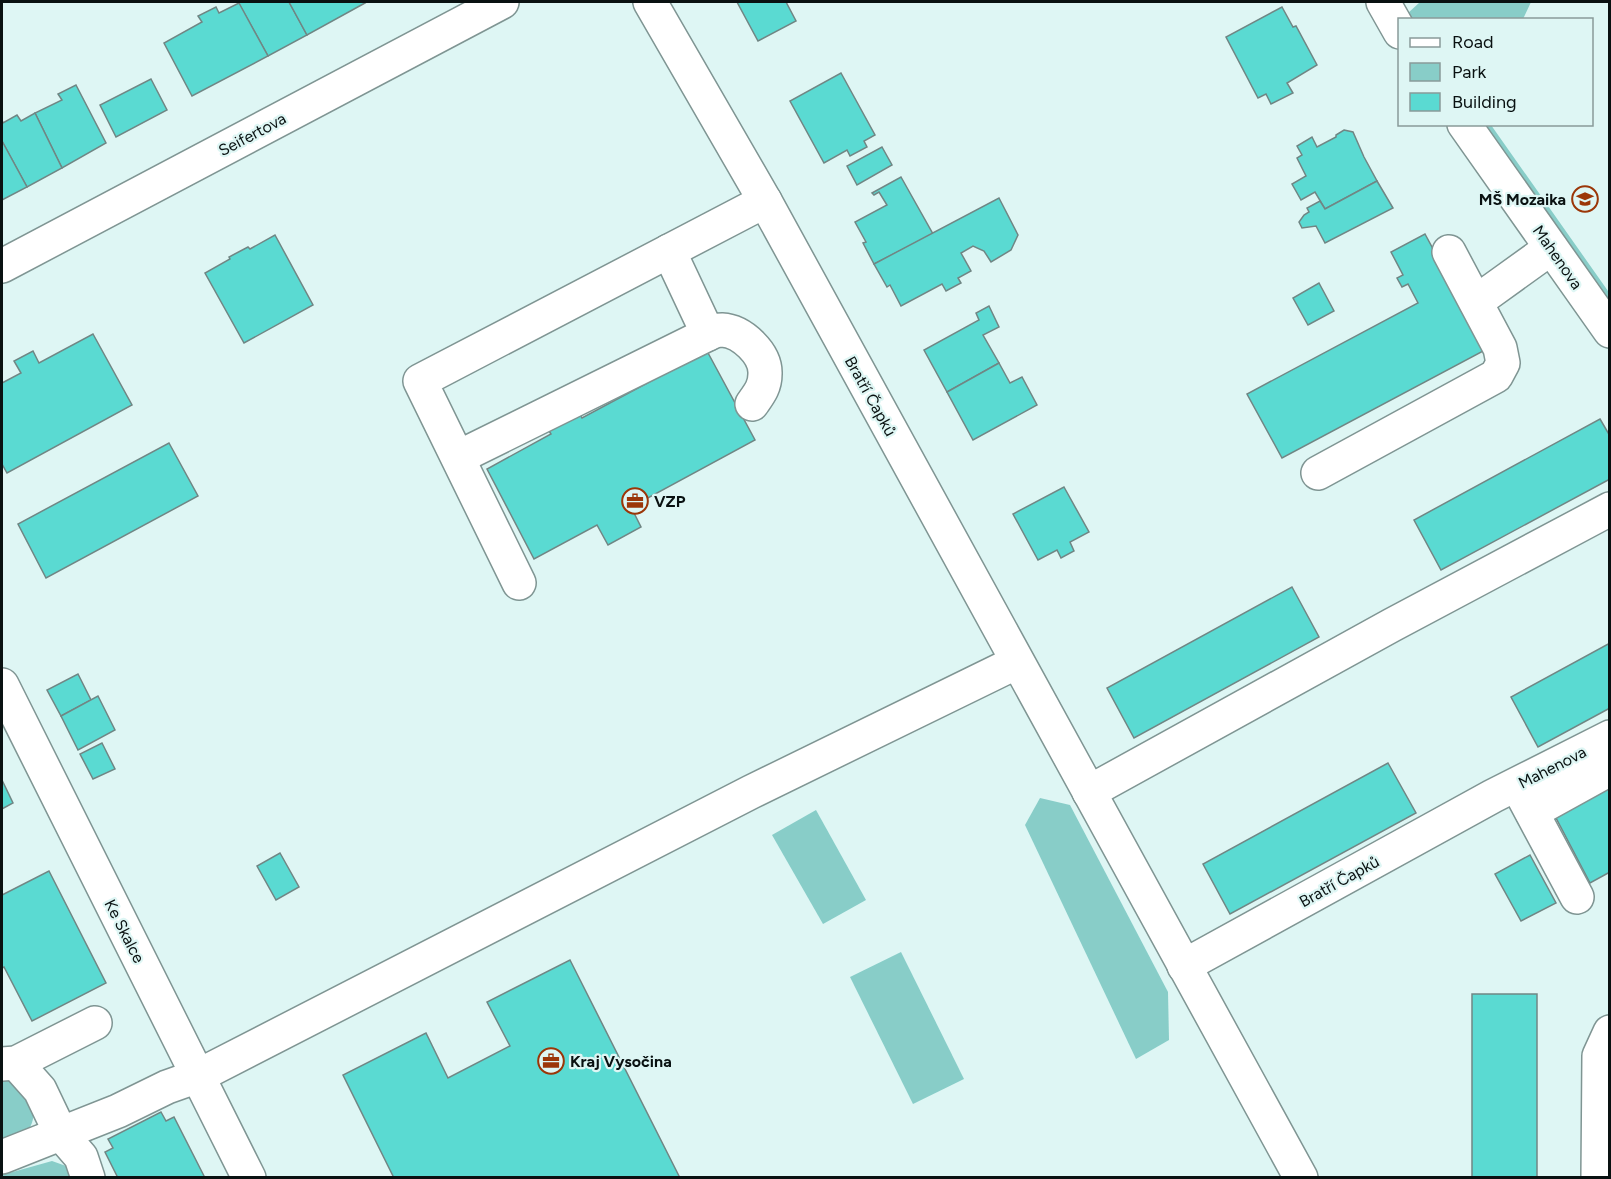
<svg xmlns="http://www.w3.org/2000/svg" width="1611" height="1179" font-family="Figtree,sans-serif">
  <style>
    .green { fill: #88cdc8 }
    .building { fill: #5adad2; stroke: #708684; stroke-width: 1.5 }
    .lines { fill: none; stroke-linecap: round; stroke-linejoin: round }
    .minor-casing { stroke: #7f9593; stroke-width: 36 }
    .minor { stroke: #fff; stroke-width: 33 }
    .labels { text-anchor: middle; stroke-width: 4.5; stroke-linejoin: round; paint-order: stroke }
    .street-label { font-size: 16px; fill: #091111; stroke: #def6f4 }
    .poi-label { font-size: 16px; font-weight: bold; fill: #091111; stroke: #def6f4; text-anchor: start }
  </style>
  <rect width="100%" height="100%" fill="#def6f4"/>
  <g class="green">
    <path d="M 1420,2 L 1531,2 L 1523,19 L 1408,20 L 1407,14 Z"/>
    <path d="M 1479,125 L 1491,125 L 1608,291 L 1609,304 L 1598,286 Z"/>
    <path d="M 1040,798 L 1070,805 L 1168,992 L 1169,1040 L 1136,1059 L 1025,825 Z"/>
    <path d="M 816,810 L 866,900 L 823,924 L 772,835 Z"/>
    <path d="M 901,952 L 964,1079 L 913,1104 L 850,977 Z"/>
    <path d="M 2,1079 L 13,1081 C 26,1099 42,1109 28,1131 L 2,1139 Z"/>
    <path d="M 52,1161 L 66,1166 L 75,1178 L 2,1178 L 2,1175 Z"/>
  </g>
  <g class="building">
    <path d="M 238,2 L 289,2 L 307,35 L 268,56 Z"/>
    <path d="M 289,2 L 364,2 L 365,3 L 307,35 Z"/>
    <path d="M 737,2 L 786,2 L 796,21 L 758,41 Z"/>
    <path d="M 239,3 L 268,56 L 192,96 L 164,43 L 202,22 L 198,16 L 216,7 L 219,13 Z"/>
    <path d="M 1282,7 L 1293,27 L 1296,26 L 1317,65 L 1287,83 L 1293,93 L 1271,104 L 1266,94 L 1258,98 L 1226,37 Z"/>
    <path d="M 841,73 L 875,135 L 864,141 L 867,147 L 850,156 L 847,150 L 824,163 L 790,101 Z"/>
    <path d="M 151,79 L 167,110 L 116,137 L 100,105 Z"/>
    <path d="M 76,85 L 106,143 L 62,168 L 35,113 L 62,100 L 58,94 Z"/>
    <path d="M 35,113 L 62,168 L 27,187 L 2,141 L 2,120 L 3,123 L 17,115 L 21,121 Z"/>
    <path d="M 1344,130 L 1353,132 L 1364,157 L 1377,181 L 1325,209 L 1315,192 L 1301,200 L 1292,184 L 1306,176 L 1297,158 L 1302,155 L 1297,146 L 1312,137 L 1317,147 L 1336,137 L 1336,135 Z"/>
    <path d="M 2,141 L 27,187 L 2,200 Z"/>
    <path d="M 882,147 L 892,165 L 857,185 L 847,166 Z"/>
    <path d="M 901,177 L 933,234 L 874,264 L 863,243 L 866,242 L 855,222 L 887,205 L 879,192 L 874,195 L 872,193 Z"/>
    <path d="M 1377,181 L 1393,208 L 1325,243 L 1316,226 L 1302,228 L 1299,222 L 1304,215 L 1309,212 L 1307,208 L 1320,201 L 1325,209 Z"/>
    <path d="M 999,198 L 1018,235 L 1011,250 L 991,262 L 984,251 L 973,246 L 961,253 L 971,271 L 958,278 L 961,283 L 946,291 L 942,284 L 901,306 L 890,285 L 887,287 L 874,264 Z"/>
    <path d="M 1425,234 L 1487,349 L 1282,458 L 1247,394 L 1418,303 L 1408,284 L 1402,287 L 1397,278 L 1403,275 L 1391,252 Z"/>
    <path d="M 275,235 L 313,305 L 244,343 L 205,273 L 230,259 L 229,257 L 248,247 L 250,249 Z"/>
    <path d="M 1319,283 L 1334,311 L 1308,325 L 1293,298 Z"/>
    <path d="M 989,306 L 999,327 L 983,335 L 999,363 L 947,392 L 924,350 L 979,320 L 976,313 Z"/>
    <path d="M 93,334 L 132,405 L 7,473 L 2,464 L 2,383 L 21,373 L 14,361 L 33,351 L 39,363 Z"/>
    <path d="M 707,351 L 755,440 L 631,507 L 641,527 L 608,545 L 597,525 L 534,559 L 487,469 L 551,434 L 546,426 L 577,409 L 582,418 Z"/>
    <path d="M 999,363 L 1010,383 L 1022,377 L 1037,405 L 973,440 L 947,392 Z"/>
    <path d="M 1600,419 L 1610,436 L 1610,479 L 1441,570 L 1414,520 Z"/>
    <path d="M 169,443 L 198,496 L 46,578 L 18,524 Z"/>
    <path d="M 1064,487 L 1089,532 L 1070,542 L 1074,551 L 1061,558 L 1057,550 L 1038,560 L 1013,514 Z"/>
    <path d="M 1292,587 L 1319,637 L 1134,738 L 1107,688 Z"/>
    <path d="M 1610,643 L 1610,708 L 1538,747 L 1511,697 Z"/>
    <path d="M 78,674 L 91,700 L 61,716 L 47,690 Z"/>
    <path d="M 98,696 L 115,730 L 78,750 L 61,716 Z"/>
    <path d="M 102,743 L 115,769 L 93,779 L 80,754 Z"/>
    <path d="M 1388,763 L 1416,813 L 1230,914 L 1203,864 Z"/>
    <path d="M 2,780 L 13,803 L 2,809 Z"/>
    <path d="M 1610,786 L 1610,872 L 1590,883 L 1555,816 Z"/>
    <path d="M 280,853 L 299,887 L 276,900 L 257,866 Z"/>
    <path d="M 1530,855 L 1556,903 L 1521,921 L 1495,874 Z"/>
    <path d="M 49,871 L 106,983 L 32,1021 L 4,967 L 2,968 L 2,895 Z"/>
    <path d="M 570,960 L 680,1178 L 394,1178 L 343,1075 L 426,1033 L 448,1078 L 510,1046 L 487,1002 Z"/>
    <rect x="1472" y="994" width="65" height="184"/>
    <path d="M 161,1112 L 166,1121 L 174,1117 L 205,1178 L 118,1178 L 105,1152 L 113,1148 L 108,1139 Z"/>
  </g>
  <g class="lines">
    <g class="minor-casing">
      <g id="minor">
        <path d="M 650,2 L 765,201 L 1301,1178"/>
        <path d="M 1383,2 L 1400,32"/>
        <path d="M 1464,124 L 1610,331"/>
        <path d="M 669,251 L 708,334"/>
        <path d="M 2,266 L 502,2"/>
        <path d="M 1476,302 L 1551,248"/>
        <path d="M 459,457 L 708,334 C 712,332 718,330 722,330 C 742,331 766,354 765,374 C 765,387 759,394 752,404"/>
        <path d="M 1318,473 L 1496,376 L 1503,363 L 1500,348 L 1449,252"/>
        <path d="M 519,583 L 420,381 L 765,201"/>
        <path d="M 2,685 L 249,1178"/>
        <path d="M 1517,785 L 1577,897"/>
        <path d="M 1089,792 L 1392,625 L 1610,509"/>
        <path d="M 1532,812 L 1610,769"/>
        <path d="M 1184,966 L 1493,796 L 1610,737"/>
        <path d="M 16,1063 L 40,1090 L 61,1134 L 81,1157 L 88,1178"/>
        <path d="M 2,1064 L 16,1063 L 95,1023"/>
        <path d="M 2,1157 L 118,1111 L 167,1087 L 198,1076 L 751,792 L 1017,662"/>
        <path d="M 1598,1178 L 1599,1056 L 1610,1032"/>
      </g>
    </g>
    <use href="#minor" class="minor"/>
  </g>
  <defs>
    <g id="school-ring" transform="scale(1.35)"><circle r="9.5" fill="#def6f4" stroke="#9b3608" stroke-width="1.5"/><path d="M0-5L7-2L0 1L-7-2ZM-4 1L0 2.5L4 1V4Q0 6-4 4Z" fill="#9b3608"/></g>
    <g id="office-ring" transform="scale(1.35)"><circle r="9.5" fill="#def6f4" stroke="#9b3608" stroke-width="1.5"/><path d="M-6-3h4V-5.5h4V-3h4V5H-6ZM-1-4.5V-3h2v-1.5ZM-6 0V1H6V0Z" fill="#9b3608"/></g>
  </defs>
  <g fill-rule="evenodd">
    <use href="#school-ring" x="1585" y="199"/>
    <use href="#office-ring" x="635" y="501"/>
    <use href="#office-ring" x="551" y="1061"/>
  </g>
  <g class="labels">
    <g class="street-label">
      <text transform="translate(252 134) rotate(-28)" y="6">Seifertova</text>
      <text transform="translate(1558 257) rotate(55)" y="6">Mahenova</text>
      <text transform="translate(871 396) rotate(61)" y="6">Bratří Čapků</text>
      <text transform="translate(1552 767) rotate(-27)" y="6">Mahenova</text>
      <text transform="translate(1339 881) rotate(-29)" y="6">Bratří Čapků</text>
      <text transform="translate(125 931) rotate(63)" y="6">Ke Skalce</text>
    </g>
    <g class="poi-label">
      <text x="1566" y="205" text-anchor="end">MŠ Mozaika</text>
      <text x="654" y="507">VZP</text>
      <text x="570" y="1067">Kraj Vysočina</text>
    </g>
  </g>
  <rect width="1611" height="1179" fill="none" stroke="#091111" stroke-width="6"/>
  <rect x="1398" y="18" width="195" height="108" fill="#def6f4" stroke="#899a99" stroke-width="1.5"/>
  <rect x="1410" y="38" width="30" height="9" fill="#ffffff" stroke="#899a99" stroke-width="1.5"/>
  <text x="1452" y="48" font-size="18" fill="#091111">Road</text>
  <rect x="1410" y="63" width="30" height="18" fill="#88cdc8" stroke="#899a99" stroke-width="1.5"/>
  <text x="1452" y="78" font-size="18" fill="#091111">Park</text>
  <rect x="1410" y="93" width="30" height="18" fill="#5adad2" stroke="#899a99" stroke-width="1.5"/>
  <text x="1452" y="108" font-size="18" fill="#091111">Building</text>
</svg>
